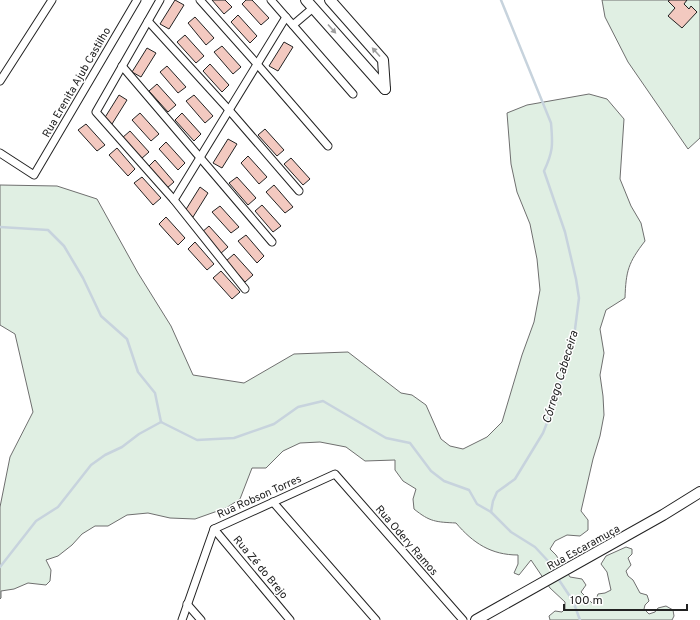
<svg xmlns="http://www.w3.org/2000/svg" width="700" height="620" font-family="Overpass,sans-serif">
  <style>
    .green { fill: #e0efe3; stroke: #6f6f6f }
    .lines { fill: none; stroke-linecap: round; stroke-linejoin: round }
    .stream { stroke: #c7d3dd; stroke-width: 2.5 }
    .building { fill: #f3c9c0; stroke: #222 }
    .street-casing { stroke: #222; stroke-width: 9 }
    .secondary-casing { stroke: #222; stroke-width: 12 }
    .street { stroke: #fff; stroke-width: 7 }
    .secondary { stroke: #fff; stroke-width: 10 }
    .oneway { fill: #9c9c9c }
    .labels { text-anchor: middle; stroke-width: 3; stroke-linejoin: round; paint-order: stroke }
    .street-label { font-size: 11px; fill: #222; stroke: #fff }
    .water-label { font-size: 12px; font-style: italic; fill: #222; stroke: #fff }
  </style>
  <rect width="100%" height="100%" fill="#fff"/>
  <g class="green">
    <path d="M 602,0 L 700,0 L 700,138 L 688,149 L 628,62 L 605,17 Z"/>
    <path d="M 589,94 L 607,99 L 624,119 L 620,179 L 631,206 L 641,223 L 645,241 C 628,263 626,271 625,298 L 606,310 L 600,329 L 604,353 L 600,375 L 603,396 L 604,415 L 600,436 L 593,459 L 581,511 L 588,520 L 588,530 L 580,536 L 567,535 L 555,541 L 550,549 L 556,555 L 570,577 L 582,579 L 586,585 L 581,592 L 594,605 L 598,594 L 605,593 L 611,590 L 607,572 L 601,564 L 606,556 L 626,547 L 632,549 L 632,554 L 628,558 L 631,565 L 626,571 L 628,576 L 633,580 L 640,593 L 647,595 L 649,601 L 645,605 L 644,609 L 649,614 L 655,612 L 658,608 L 666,606 L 673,610 L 674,616 L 672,620 L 550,620 L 549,616 L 555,611 L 562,612 L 565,609 L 565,602 L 550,588 L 531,560 L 519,575 L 514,573 L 518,564 L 518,555 C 491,555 473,543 456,523 C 436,522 430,522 414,509 L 413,499 L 416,489 L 403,481 L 395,470 L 395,460 L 365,461 L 346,447 L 320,442 L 300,443 L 283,451 L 266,468 L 252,468 L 240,499 L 226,508 L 195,519 L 170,518 L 148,513 L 127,515 L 108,526 L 95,526 L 82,534 L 72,545 L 58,556 L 46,560 L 51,570 L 50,581 L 46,585 L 28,583 L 14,589 L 1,591 L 1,598 L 0,599 L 0,507 L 10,457 L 33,412 L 15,334 L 0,325 L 0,185 L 57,186 L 97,199 L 138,273 L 171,326 L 193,375 L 244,383 L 294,354 L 348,352 L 401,393 L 412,395 L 426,405 L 441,439 L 450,446 L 463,449 L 487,437 L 502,422 L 522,355 L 534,322 L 540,290 L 537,259 L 530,224 L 517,192 L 511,164 L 507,113 L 527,105 Z"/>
  </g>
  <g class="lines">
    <g class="stream">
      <path d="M 0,227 L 48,230 L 64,246 L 83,278 L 101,316 L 127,339 L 138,372 L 155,393 L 161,422"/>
      <path d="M 161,422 L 197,440 L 234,438 L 274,424 L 298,407 L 323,401 L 386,438 L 410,443 L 431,471 L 444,481 L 469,490 L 477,504 L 491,512 L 511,532 L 535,547 L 549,562 L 555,572"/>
      <path d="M 491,512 L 493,501 L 497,492 L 515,479 L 543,433 L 554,405 L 574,337 L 579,298 L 576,279 L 565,232 L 544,171 C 553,152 553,145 551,123 L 501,0"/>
      <path d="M 0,567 L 36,521 L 58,507 L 91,465 L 105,455 L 122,447 L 139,434 L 161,422"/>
      <path d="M 557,577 L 573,601 L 580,620"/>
    </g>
  </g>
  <g class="building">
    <path d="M 175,0 L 184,5 L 169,29 L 160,24 Z"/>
    <path d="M 212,0 L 225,0 L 232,7 L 224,14 Z"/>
    <path d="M 246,0 L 252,0 L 269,18 L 261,25 L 242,4 Z"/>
    <path d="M 670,0 L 687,0 L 684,4 L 689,9 L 691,6 L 697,12 L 682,28 L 668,16 L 675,8 L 668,1 Z"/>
    <path d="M 238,15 L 257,36 L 250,43 L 231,22 Z"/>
    <path d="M 195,17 L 214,38 L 206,45 L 188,23 Z"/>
    <path d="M 185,35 L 204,56 L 196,63 L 177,42 Z"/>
    <path d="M 284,42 L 293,47 L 278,71 L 269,66 Z"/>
    <path d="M 222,46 L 241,67 L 233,74 L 214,52 Z"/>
    <path d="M 147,48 L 156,53 L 141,77 L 132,72 Z"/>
    <path d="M 210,64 L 229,85 L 222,92 L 203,71 Z"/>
    <path d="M 167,66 L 186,87 L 178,93 L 160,72 Z"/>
    <path d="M 157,84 L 176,105 L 168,112 L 149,91 Z"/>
    <path d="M 119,95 L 127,100 L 112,124 L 104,119 Z"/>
    <path d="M 194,95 L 213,116 L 205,123 L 186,101 Z"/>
    <path d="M 140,113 L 159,134 L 151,141 L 132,120 Z"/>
    <path d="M 182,113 L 201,134 L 194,141 L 175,120 Z"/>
    <path d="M 86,124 L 105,145 L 97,151 L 78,130 Z"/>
    <path d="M 265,129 L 284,150 L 277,156 L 258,135 Z"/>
    <path d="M 130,131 L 149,152 L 141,159 L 122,138 Z"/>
    <path d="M 228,139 L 237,144 L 222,168 L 213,163 Z"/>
    <path d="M 166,142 L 185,163 L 178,170 L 159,149 Z"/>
    <path d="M 117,148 L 135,169 L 128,176 L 109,155 Z"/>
    <path d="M 248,156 L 267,177 L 259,184 L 241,163 Z"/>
    <path d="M 291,158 L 310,179 L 303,185 L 284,164 Z"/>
    <path d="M 155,160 L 174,182 L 167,188 L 148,167 Z"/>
    <path d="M 142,177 L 161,198 L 153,205 L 134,183 Z"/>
    <path d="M 237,177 L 256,198 L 248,205 L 229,183 Z"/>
    <path d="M 274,185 L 293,207 L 285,213 L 266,192 Z"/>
    <path d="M 200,187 L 208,193 L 193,217 L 185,211 Z"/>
    <path d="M 262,205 L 281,226 L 273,232 L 255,211 Z"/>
    <path d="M 220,206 L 239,227 L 231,233 L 212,212 Z"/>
    <path d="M 166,217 L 185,238 L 178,245 L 159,224 Z"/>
    <path d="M 209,226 L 228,247 L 220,254 L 201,233 Z"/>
    <path d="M 246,235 L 264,256 L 257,263 L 238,241 Z"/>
    <path d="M 195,242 L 214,264 L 207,270 L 188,249 Z"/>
    <path d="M 234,254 L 253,275 L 245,282 L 226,261 Z"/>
    <path d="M 221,271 L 240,292 L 232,299 L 213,278 Z"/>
  </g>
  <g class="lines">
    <g class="street-casing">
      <g id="street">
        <path d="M 160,0 L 96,112 L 174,200 L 245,289"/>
        <path d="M 200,0 L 257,64 L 328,146"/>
        <path d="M 271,0 L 353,94"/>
        <path d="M 148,21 L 229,110 L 299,191"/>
        <path d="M 293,25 L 313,8"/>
        <path d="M 122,66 L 272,242"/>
        <path d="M 0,81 L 52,0"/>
        <path d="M 0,153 L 34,175 L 137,0"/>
        <path d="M 174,200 L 286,17"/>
        <path d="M 273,502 L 376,620"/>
        <path d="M 214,529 L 290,620"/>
        <path d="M 187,604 L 201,620"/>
        <path d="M 182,620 L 214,529 L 335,474 L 463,620"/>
      </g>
    </g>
    <g class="secondary-casing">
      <g id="secondary">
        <path d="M 306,0 L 385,89"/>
        <path d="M 330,0 L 383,60 L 385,89"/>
        <path d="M 476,620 L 663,515 L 700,492"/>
      </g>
    </g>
    <use href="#street" class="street"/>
    <use href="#secondary" class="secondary"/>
  </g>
  <defs><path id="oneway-solid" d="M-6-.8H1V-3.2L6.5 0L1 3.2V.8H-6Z"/></defs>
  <g class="oneway">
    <use href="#oneway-solid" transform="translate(332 29) rotate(48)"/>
    <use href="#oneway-solid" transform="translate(376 52) rotate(-132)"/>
  </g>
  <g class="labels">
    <g class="street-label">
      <text transform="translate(76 82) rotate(-60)" y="4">Rua Erenita Ajub Castilho</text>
      <text transform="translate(259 496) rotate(-24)" y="4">Rua Robson Torres</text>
      <text transform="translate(407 540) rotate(49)" y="4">Rua Odery Ramos</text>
      <text transform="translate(583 547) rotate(-29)" y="4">Rua Escaramuça</text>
      <text transform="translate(261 567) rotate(50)" y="4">Rua Zé do Brejo</text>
    </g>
    <g class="water-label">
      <text transform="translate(560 377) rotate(-73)" y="4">Córrego Cabeceira</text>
    </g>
  </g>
  <path d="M564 604v6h123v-6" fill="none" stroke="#222222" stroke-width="2"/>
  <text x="570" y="604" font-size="12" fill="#222222" stroke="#ffffff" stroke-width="3" paint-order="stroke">100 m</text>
</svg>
